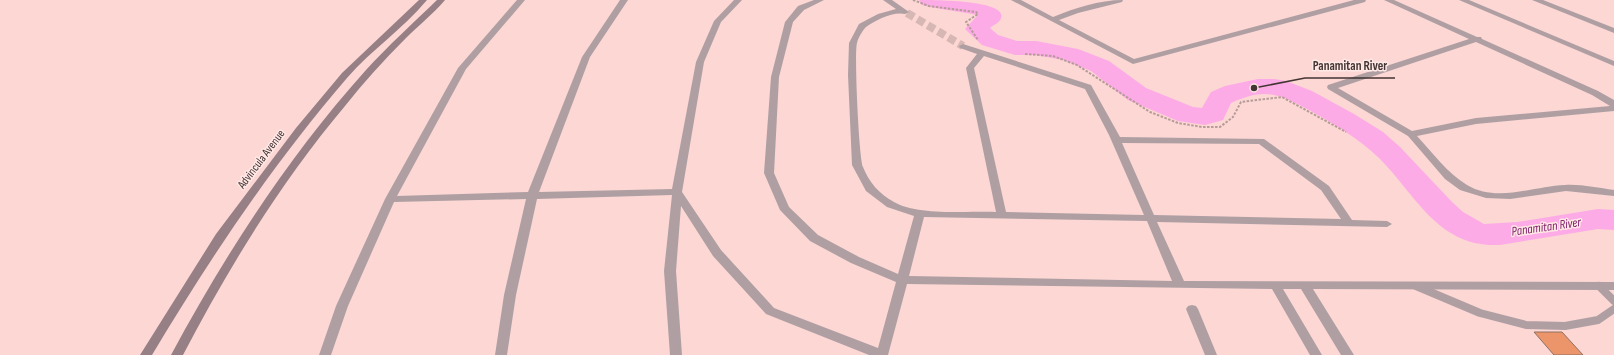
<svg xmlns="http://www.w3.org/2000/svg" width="1614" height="355" font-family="'Sofia Sans Condensed',sans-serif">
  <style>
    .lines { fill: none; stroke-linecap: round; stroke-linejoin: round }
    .river { fill: #fdabe6; fill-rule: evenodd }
    .building { fill: #ed956a; stroke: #8d7063 }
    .minor-tunnel { stroke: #d7b7b4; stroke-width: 8; stroke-dasharray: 8 4; stroke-linecap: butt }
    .path { stroke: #b79b98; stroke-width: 2; stroke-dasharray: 2.5 1.5; stroke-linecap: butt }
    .service { stroke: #af9fa3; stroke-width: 8 }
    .minor { fill: #af9fa3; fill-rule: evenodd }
    .secondary { fill: #967f85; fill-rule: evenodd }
    .labels { text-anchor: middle; stroke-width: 3; stroke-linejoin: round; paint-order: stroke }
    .street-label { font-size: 12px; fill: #433533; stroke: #ffe8e6 }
    .water-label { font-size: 13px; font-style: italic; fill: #7d206a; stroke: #ffe8e6 }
    .leader { fill: none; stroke: #433533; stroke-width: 1.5 }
    .callout-dot { fill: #433533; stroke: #ffe8e6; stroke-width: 1.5 }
    .callout-label { font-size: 13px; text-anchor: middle; font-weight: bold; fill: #433533; stroke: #ffe8e6; stroke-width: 3; stroke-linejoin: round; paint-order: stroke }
  </style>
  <rect width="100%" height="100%" fill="#fcd7d4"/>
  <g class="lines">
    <path class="river" d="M 919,0 C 932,0 1008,0 1001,18 C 1000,23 994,24 990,28 L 998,35 L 1017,41 L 1036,41 L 1078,49 L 1109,61 L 1146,88 L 1193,107 L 1202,108 L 1211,92 L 1225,86 L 1258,79 L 1274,79 L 1286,81 L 1312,91 L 1354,114 L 1383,132 L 1400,147 L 1452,202 L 1463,212 L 1484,224 L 1517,222 L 1598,209 L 1614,210 L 1614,230 L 1598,229 L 1500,245 C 1438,248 1417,196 1379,158 C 1358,138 1334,124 1309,110 C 1278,94 1265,87 1231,103 L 1223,120 L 1205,125 L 1178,121 L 1128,100 L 1091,71 L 1063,60 L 1036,55 L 1015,55 L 982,45 L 965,29 L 978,15 L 930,7 L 922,5 Z"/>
  </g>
  <path class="building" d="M 1534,332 L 1562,332 L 1583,355 L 1554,355 Z"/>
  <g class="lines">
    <path class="minor-tunnel" d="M 907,13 L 963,46"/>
    <g class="path">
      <path d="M 913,0 L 929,6 L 976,12 L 978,14 L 966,22 L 978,40"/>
      <path d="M 1025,54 L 1053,56 L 1077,65 L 1150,112 L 1178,123 L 1202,127 L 1220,127 L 1233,117 L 1241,102 L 1282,97 L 1346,132"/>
    </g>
    <g class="service">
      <path d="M 1416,286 L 1480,313 L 1526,325 L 1565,326 L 1598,320 L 1614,309"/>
      <path d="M 1599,286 L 1614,301"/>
    </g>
    <g class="minor">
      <path d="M 517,0 L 525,0 L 466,69 L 397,196 L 528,192 L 582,57 L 620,0 L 628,0 L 590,57 L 539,192 L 672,189 L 696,62 L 714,21 L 734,0 L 742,0 L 721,22 L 704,62 L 682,192 L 721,250 L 774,308 L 878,348 L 896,282 L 851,263 L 810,241 L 780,210 L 764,173 L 771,77 L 785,22 L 798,6 L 814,0 L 824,0 L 804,10 L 793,22 L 779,77 L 774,173 L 789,207 L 818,235 L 859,257 L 898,274 L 914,216 L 887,207 L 866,191 L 852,165 L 848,75 L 849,43 L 859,24 L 878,14 L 896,9 L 883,0 L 892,0 L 909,12 L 905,14 C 894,11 875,20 866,27 C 863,30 858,38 857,43 C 854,53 859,158 863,167 C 869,182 879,194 894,202 C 918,216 968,211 996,212 L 966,68 L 977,54 L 960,48 L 959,46 L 963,44 L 1091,85 L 1120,137 L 1264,139 L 1329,186 L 1352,220 L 1387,221 L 1392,224 L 1387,227 L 1157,222 L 1184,281 L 1614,282 L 1614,290 L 1313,289 L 1354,355 L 1341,355 L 1301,289 L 1283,289 L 1322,355 L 1310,355 L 1272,289 L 907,284 L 888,355 L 869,355 L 766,314 L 713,256 L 681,206 L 676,271 L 682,355 L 670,355 L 664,271 L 672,195 L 537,199 L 516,295 L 507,355 L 495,355 L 504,295 L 526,199 L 394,202 L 348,306 L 331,355 L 319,355 L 336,306 L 385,199 L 458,68 ZM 984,56 L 1085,89 L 1109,135 L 1144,215 L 1006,212 L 974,68 ZM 1122,143 L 1259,144 L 1321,190 L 1341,219 L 1154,215 ZM 924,217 L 1147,221 L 1172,281 L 909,276 Z"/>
      <path d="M 1011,0 L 1021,0 L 1053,17 C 1075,8 1099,0 1123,0 L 1122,2 L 1078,13 L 1059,20 L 1134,59 L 1354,0 L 1366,0 L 1365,2 L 1133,64 Z"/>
      <path d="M 1384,0 L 1394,0 L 1477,37 L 1481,37 L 1482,39 L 1598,91 L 1614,100 L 1614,111 L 1476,124 L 1417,136 C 1432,152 1447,173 1467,185 C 1497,203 1534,186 1565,185 C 1581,184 1598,188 1614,190 L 1614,196 L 1566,191 L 1510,199 L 1486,198 L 1460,190 L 1445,179 L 1408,136 L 1328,89 L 1327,87 L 1328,85 L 1469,39 ZM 1476,42 L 1592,95 L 1610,106 L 1476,118 L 1412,131 L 1338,88 Z"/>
      <path d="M 1459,0 L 1469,0 L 1614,61 L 1614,66 Z"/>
      <path d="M 1532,0 L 1543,0 L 1614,28 L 1614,33 Z"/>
      <path d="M 1192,305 L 1196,306 L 1198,309 L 1217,355 L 1205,355 L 1186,309 L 1188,306 Z"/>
    </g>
    <g class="secondary">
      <path d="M 419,0 L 427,0 C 403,29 371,50 347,78 C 273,164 210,258 152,355 L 140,355 L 216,234 L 296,128 L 342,73 Z"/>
      <path d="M 437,0 L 445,0 C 433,14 418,26 406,38 C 384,60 364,82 345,106 C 281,182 229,267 183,355 L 171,355 C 226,253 288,157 366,70 C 388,46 413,23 437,0 Z"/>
    </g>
  </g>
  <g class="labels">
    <g class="street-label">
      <text transform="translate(261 159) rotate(-53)" y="4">Advincula Avenue</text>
    </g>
    <g class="water-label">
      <text transform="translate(1546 226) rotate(-8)" y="5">Panamitan River</text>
    </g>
  </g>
  <path class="leader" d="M1254 88L1305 78H1395"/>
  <circle class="callout-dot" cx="1254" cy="88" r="4"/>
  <g class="callout-label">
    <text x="1350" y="70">Panamitan River</text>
  </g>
</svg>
